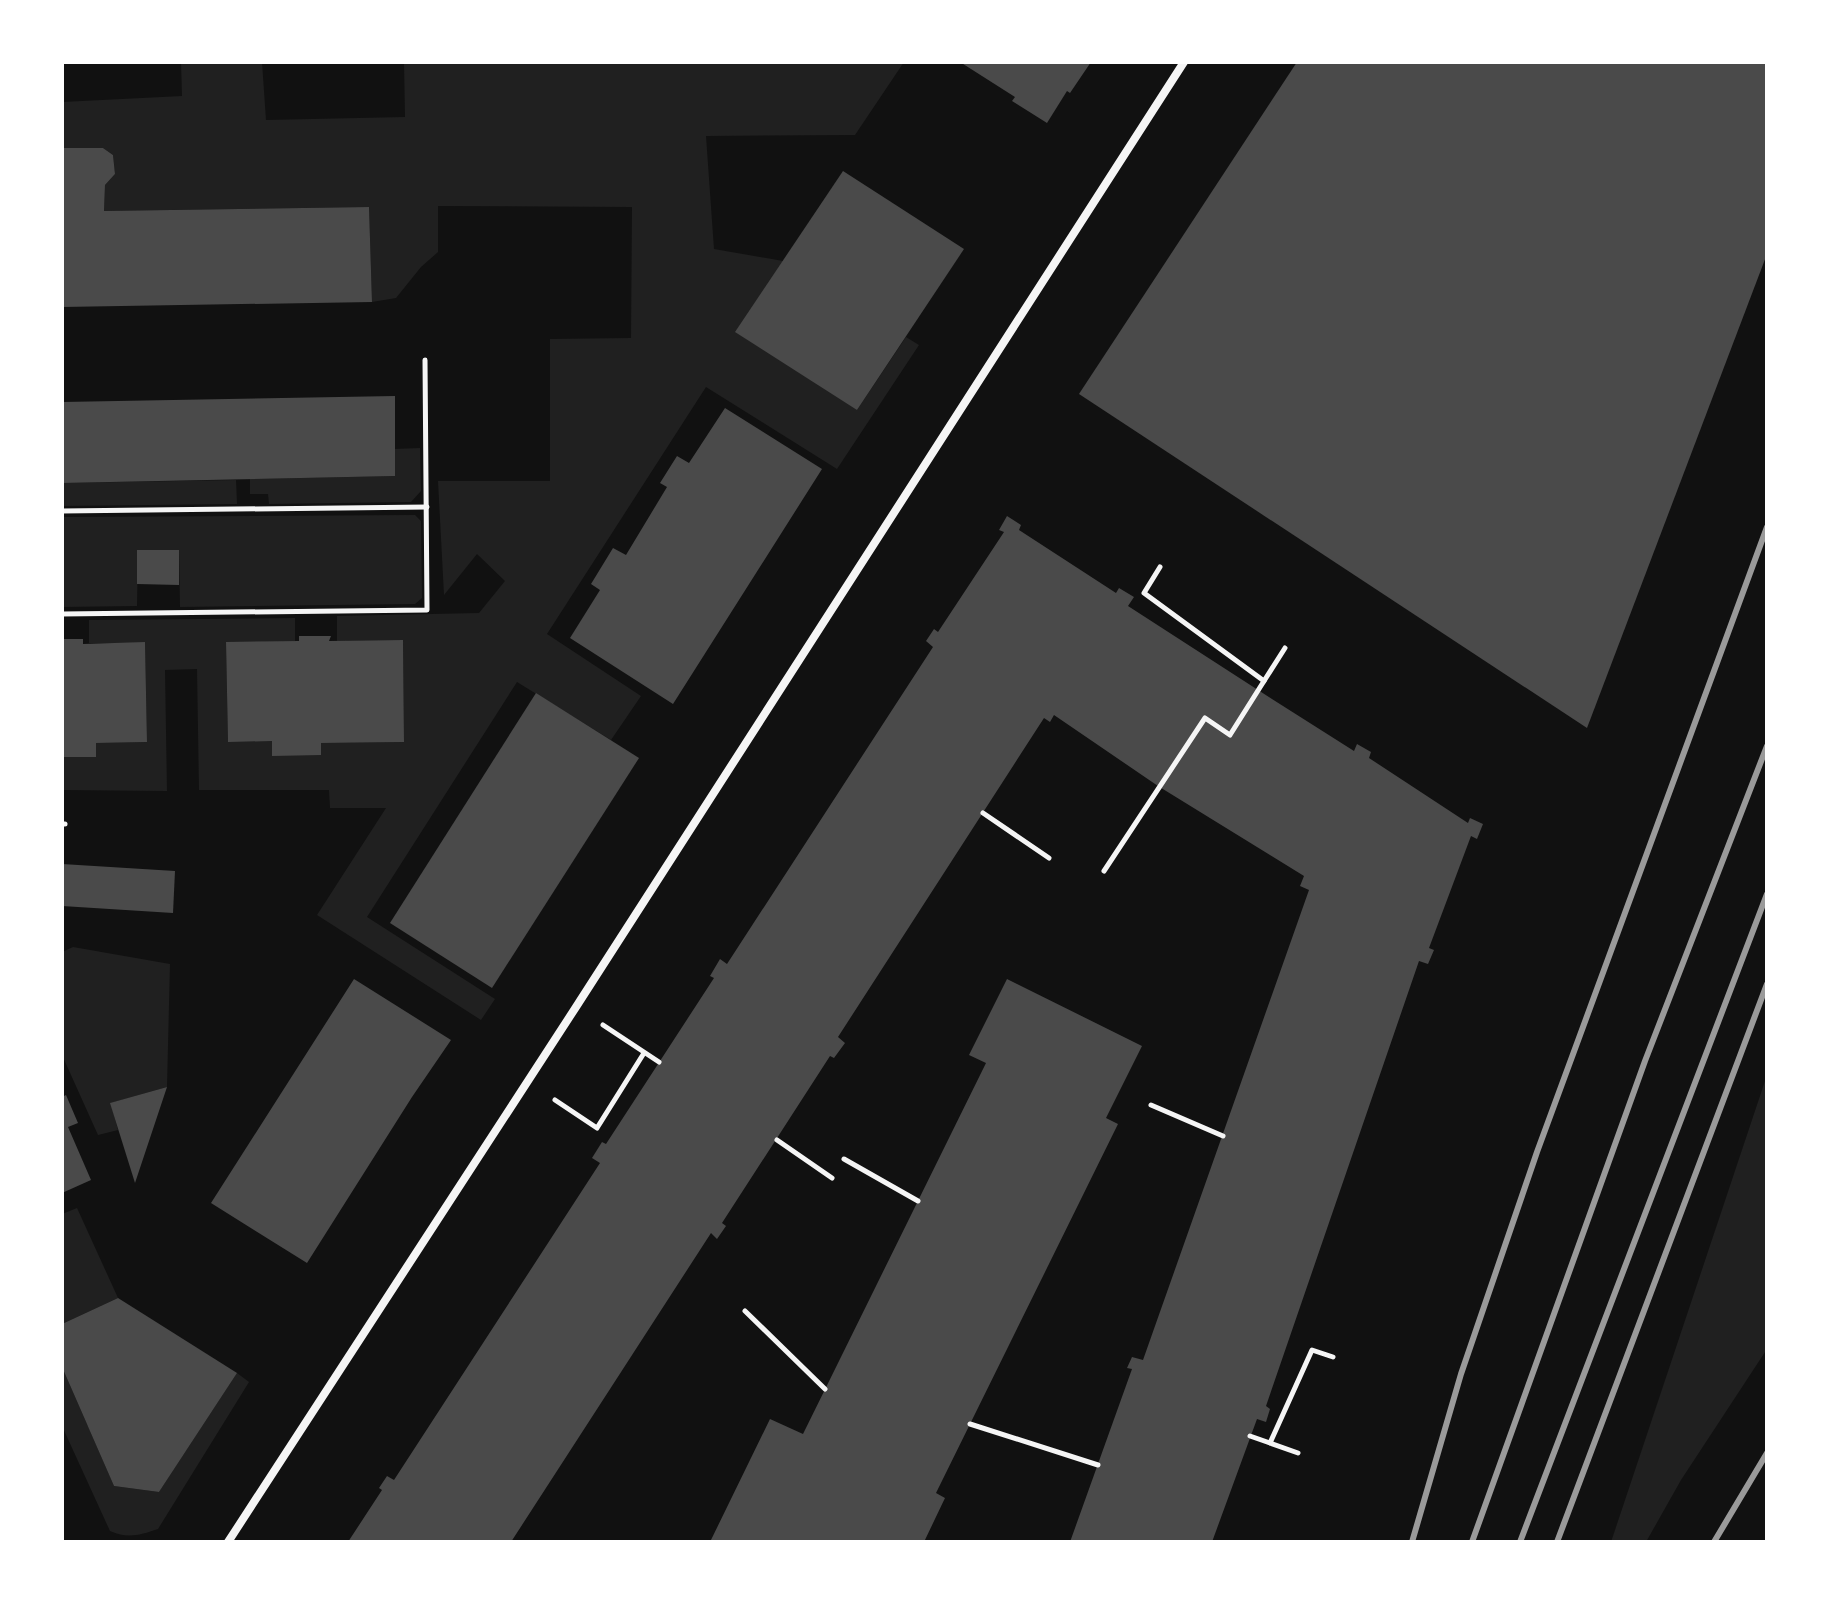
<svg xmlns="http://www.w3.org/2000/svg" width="1829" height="1604" font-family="Jost,sans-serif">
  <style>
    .green { fill: #202020 }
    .building { fill: #4a4a4a }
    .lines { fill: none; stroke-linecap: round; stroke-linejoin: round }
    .path { stroke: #f5f5f5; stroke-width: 5 }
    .minor { stroke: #f5f5f5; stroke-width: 8 }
    .rail { stroke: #9a9a9a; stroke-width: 6 }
  </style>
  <rect width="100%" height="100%" fill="#111"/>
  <g class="green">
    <path d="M 181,62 L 262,62 L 266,120 L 405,117 L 404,62 L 904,62 L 855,135 L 706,136 L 714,249 L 783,261 L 857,410 L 906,337 L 919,345 L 837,469 L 706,387 L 547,634 L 641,696 L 611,740 L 517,682 L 367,917 L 495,999 L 481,1020 L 317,915 L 386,808 L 330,808 L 329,790 L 199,790 L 197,669 L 165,670 L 167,791 L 62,790 L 62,757 L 96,757 L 96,743 L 147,742 L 145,643 L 89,643 L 89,620 L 295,618 L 295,641 L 226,643 L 228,741 L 272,741 L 272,755 L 321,755 L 321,743 L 404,742 L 403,640 L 337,641 L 337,616 L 479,613 L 505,581 L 477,554 L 444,595 L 438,481 L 550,481 L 550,339 L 631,338 L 632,207 L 438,206 L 438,252 L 421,267 L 396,298 L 372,302 L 369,207 L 104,211 L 105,185 L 115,174 L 113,155 L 103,148 L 62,148 L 62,102 L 182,96 Z"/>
    <path d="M 420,448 L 421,491 L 411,502 L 269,504 L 268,494 L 250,494 L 250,479 L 395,476 L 394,449 Z"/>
    <path d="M 236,480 L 237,504 L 62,506 L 62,483 Z"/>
    <path d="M 415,515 L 421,521 L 422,598 L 415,604 L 180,607 L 179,550 L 138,550 L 137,606 L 62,607 L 62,517 Z"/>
    <path d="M 73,947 L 170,964 L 167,1087 L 111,1103 L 118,1130 L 98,1135 L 62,1055 L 62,952 Z"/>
    <path d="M 1767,1075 L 1767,1349 L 1681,1480 L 1646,1542 L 1611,1542 Z"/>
    <path d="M 77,1208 L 118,1298 L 62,1324 L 62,1214 Z"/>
    <path d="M 62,1367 L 114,1486 L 159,1492 L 237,1373 L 249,1382 L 158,1529 C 140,1535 128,1539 110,1531 L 62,1426 Z"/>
  </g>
  <g class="building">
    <path d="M 960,62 L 1091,62 L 1070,93 L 1067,91 L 1047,123 L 1012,101 L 1015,97 Z"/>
    <path d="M 1297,62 L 1767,62 L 1767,254 L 1587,728 L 1079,394 Z"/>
    <path d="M 62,148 L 103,148 L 113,155 L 115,174 L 105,185 L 104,211 L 369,207 L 372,302 L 62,307 Z"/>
    <path d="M 843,171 L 964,249 L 857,410 L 735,332 Z"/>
    <path d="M 395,396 L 395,476 L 62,483 L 62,402 Z"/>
    <path d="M 725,408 L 822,469 L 673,704 L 570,638 L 600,590 L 591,584 L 613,548 L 626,555 L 667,487 L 660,483 L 677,456 L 689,463 Z"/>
    <path d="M 1007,516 L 1021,525 L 1019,530 L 1116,593 L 1119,588 L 1134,597 L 1128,606 L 1258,690 L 1354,751 L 1357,744 L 1371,752 L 1369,758 L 1468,823 L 1470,818 L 1483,824 L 1477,839 L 1471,836 L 1429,948 L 1434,950 L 1428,964 L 1419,961 L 1266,1406 L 1270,1409 L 1266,1422 L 1257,1419 L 1212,1542 L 1070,1542 L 1132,1369 L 1127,1368 L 1132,1357 L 1143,1360 L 1309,890 L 1300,886 L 1304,876 L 1158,786 L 1054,715 L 1050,722 L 1044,718 L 838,1037 L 845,1043 L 834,1058 L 830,1056 L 722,1223 L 726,1226 L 717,1239 L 711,1233 L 511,1542 L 348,1542 L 382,1490 L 379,1488 L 387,1476 L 394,1480 L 600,1163 L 592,1158 L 602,1142 L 606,1144 L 714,978 L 710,976 L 720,959 L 727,964 L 933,647 L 926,641 L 934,629 L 938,632 L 1004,532 L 999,530 Z"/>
    <path d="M 137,550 L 179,550 L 179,585 L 137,584 Z"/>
    <path d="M 299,636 L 331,636 L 329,641 L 403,640 L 404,742 L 321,743 L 321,755 L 272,756 L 272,741 L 228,742 L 226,642 L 299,641 Z"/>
    <path d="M 62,639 L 83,639 L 83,644 L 145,642 L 147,742 L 96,743 L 96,757 L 62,757 Z"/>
    <path d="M 536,693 L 639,758 L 492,988 L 390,923 Z"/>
    <path d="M 62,864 L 175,871 L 173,913 L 62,906 Z"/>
    <path d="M 354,979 L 451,1040 L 412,1097 L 307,1263 L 211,1203 Z"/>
    <path d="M 1007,979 L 1142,1046 L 1106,1118 L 1118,1124 L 936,1493 L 945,1498 L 924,1542 L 710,1542 L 770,1419 L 803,1434 L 986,1063 L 969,1055 Z"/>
    <path d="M 167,1087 L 135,1183 L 110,1103 Z"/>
    <path d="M 66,1095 L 78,1123 L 68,1127 L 91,1180 L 62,1193 L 62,1097 Z"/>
    <path d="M 118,1298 L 237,1373 L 159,1492 L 114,1486 L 62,1367 L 62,1324 Z"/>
  </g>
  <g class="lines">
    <g class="path">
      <path d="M 62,511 L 427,507"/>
      <path d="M 62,614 L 427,610 L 425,360"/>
      <path d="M 1264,681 L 1285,648"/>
      <path d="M 983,813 L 1049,858"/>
      <path d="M 62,824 L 65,824"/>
      <path d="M 1104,871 L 1205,718 L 1230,735 L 1264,681 L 1144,593 L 1160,567"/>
      <path d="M 603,1025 L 659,1062"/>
      <path d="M 555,1100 L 597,1128 L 644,1053"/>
      <path d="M 1151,1105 L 1223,1136"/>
      <path d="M 777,1140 L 832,1178"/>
      <path d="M 844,1159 L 918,1201"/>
      <path d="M 745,1311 L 825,1389"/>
      <path d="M 970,1424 L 1098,1465"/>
      <path d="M 1250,1436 L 1270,1443 L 1312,1350 L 1333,1357"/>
      <path d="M 1270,1443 L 1298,1453"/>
    </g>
    <path class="minor" d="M 228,1542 L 576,1007 L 1184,62"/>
    <g class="rail">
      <path d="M 1412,1542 L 1461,1374 L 1537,1152 L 1767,527"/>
      <path d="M 1472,1542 L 1645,1061 L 1767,746"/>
      <path d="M 1520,1542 L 1767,894"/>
      <path d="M 1557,1542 L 1767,984"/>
      <path d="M 1714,1542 L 1767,1453"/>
    </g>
  </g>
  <rect width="1829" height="1604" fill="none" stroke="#ffffff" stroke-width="128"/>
</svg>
